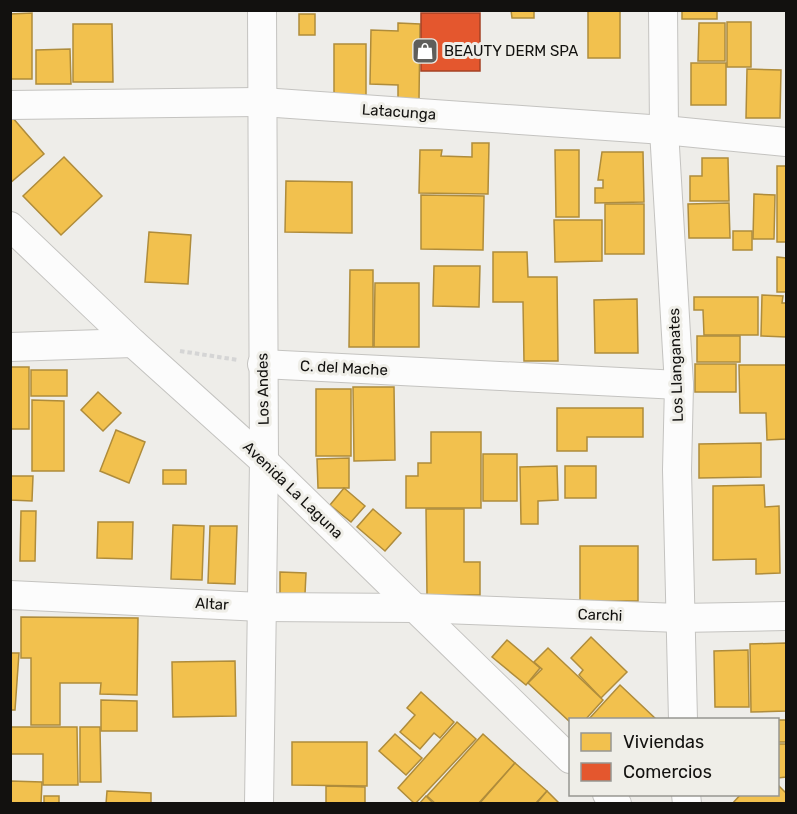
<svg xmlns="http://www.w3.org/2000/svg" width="797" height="814" font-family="Rubik,sans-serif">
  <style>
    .homes { fill: #f2c14e; stroke: #af8c3b; stroke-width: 1.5 }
    .shops { fill: #e4572e; stroke: #a54225; stroke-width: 1.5 }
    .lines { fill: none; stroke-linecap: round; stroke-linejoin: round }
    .minor-casing { stroke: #c4c3c0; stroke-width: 30 }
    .path { stroke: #d5d5d5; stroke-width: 4; stroke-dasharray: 4.5 3; stroke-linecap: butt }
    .minor { stroke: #fcfcfc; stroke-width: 28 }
    .labels { text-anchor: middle; stroke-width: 6; stroke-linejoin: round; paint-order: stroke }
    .poi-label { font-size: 15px; fill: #12110f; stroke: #efeee8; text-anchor: start }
    .street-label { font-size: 15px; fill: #12110f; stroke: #efeee8 }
  </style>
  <rect width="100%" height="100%" fill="#eeede9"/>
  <g class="homes">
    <path d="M 511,10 L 534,10 L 534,18 L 512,18 Z"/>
    <rect x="588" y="10" width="32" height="48"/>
    <rect x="682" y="10" width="35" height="9"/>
    <path d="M 32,13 L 32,79 L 10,79 L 10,14 Z"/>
    <rect x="299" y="14" width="16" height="21"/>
    <rect x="727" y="22" width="24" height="45"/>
    <path d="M 398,23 L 420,24 L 419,100 L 398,99 L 398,85 L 370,84 L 371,30 L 398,31 Z"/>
    <path d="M 699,23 L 725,23 L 725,61 L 698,61 Z"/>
    <path d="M 73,24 L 112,24 L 113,82 L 73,82 Z"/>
    <rect x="334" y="44" width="32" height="53"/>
    <path d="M 70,49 L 71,84 L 36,84 L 36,50 Z"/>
    <rect x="691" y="63" width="35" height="42"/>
    <path d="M 747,69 L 781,70 L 780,118 L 746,118 Z"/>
    <path d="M 12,117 L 44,154 L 10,183 L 10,119 Z"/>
    <path d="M 472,143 L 489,143 L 488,194 L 419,193 L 420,150 L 442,150 L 441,156 L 472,157 Z"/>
    <path d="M 555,150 L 579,150 L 579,217 L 556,217 Z"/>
    <path d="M 602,152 L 643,152 L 644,202 L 595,203 L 595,188 L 603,188 L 603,180 L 598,180 Z"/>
    <path d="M 64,157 L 102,196 L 61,235 L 23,196 Z"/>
    <path d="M 702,158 L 728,158 L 729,201 L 690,201 L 690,176 L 702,176 Z"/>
    <rect x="777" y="166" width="9" height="76"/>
    <path d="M 286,181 L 352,182 L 352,233 L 285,232 Z"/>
    <path d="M 754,194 L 775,195 L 774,239 L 753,239 Z"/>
    <path d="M 421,195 L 484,196 L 483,250 L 421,249 Z"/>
    <path d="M 729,203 L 730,238 L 689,238 L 688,204 Z"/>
    <rect x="605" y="204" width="39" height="50"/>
    <path d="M 554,220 L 602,220 L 602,261 L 555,262 Z"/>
    <rect x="733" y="231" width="19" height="19"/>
    <path d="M 149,232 L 191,235 L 188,284 L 145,282 Z"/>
    <path d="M 493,252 L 527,252 L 528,277 L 557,277 L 558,361 L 524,361 L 523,302 L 493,302 Z"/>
    <path d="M 777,257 L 786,258 L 786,292 L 777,292 Z"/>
    <path d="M 434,266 L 480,266 L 479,307 L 433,306 Z"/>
    <path d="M 350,270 L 373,270 L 373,347 L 349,347 Z"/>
    <path d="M 375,283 L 419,283 L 419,347 L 374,347 Z"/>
    <path d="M 762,295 L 783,296 L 782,303 L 786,303 L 786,337 L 761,336 Z"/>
    <path d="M 694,297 L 758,297 L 758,335 L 704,335 L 703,310 L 694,310 Z"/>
    <path d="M 637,299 L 638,353 L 595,353 L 594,300 Z"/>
    <rect x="697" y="336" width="43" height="26"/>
    <rect x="695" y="364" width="41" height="28"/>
    <path d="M 739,365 L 786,365 L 786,439 L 767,440 L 766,413 L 740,413 Z"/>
    <rect x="10" y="367" width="19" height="62"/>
    <rect x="31" y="370" width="36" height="26"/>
    <path d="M 353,387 L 394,387 L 395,460 L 354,461 Z"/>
    <rect x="316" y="389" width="35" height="67"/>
    <path d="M 98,392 L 121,413 L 103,431 L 81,410 Z"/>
    <path d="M 32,400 L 64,401 L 64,471 L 32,471 Z"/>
    <path d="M 557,408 L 643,408 L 643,437 L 587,437 L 587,451 L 557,451 Z"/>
    <path d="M 116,430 L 145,442 L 129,483 L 100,471 Z"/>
    <path d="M 431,432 L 481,432 L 481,508 L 406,508 L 406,476 L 418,476 L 418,463 L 431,463 Z"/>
    <path d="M 761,443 L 761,477 L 699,478 L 699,444 Z"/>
    <rect x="483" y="454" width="34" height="47"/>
    <path d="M 349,458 L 349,488 L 318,488 L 317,459 Z"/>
    <path d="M 557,466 L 558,500 L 538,501 L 538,524 L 521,524 L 520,467 Z"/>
    <rect x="565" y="466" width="31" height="32"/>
    <rect x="163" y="470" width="23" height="14"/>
    <path d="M 10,476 L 33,476 L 32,501 L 10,500 Z"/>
    <path d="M 764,485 L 765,507 L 779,506 L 780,573 L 756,574 L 756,559 L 713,560 L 713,486 Z"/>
    <path d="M 344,488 L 365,506 L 351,522 L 330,505 Z"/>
    <path d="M 373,509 L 401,533 L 385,551 L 357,527 Z"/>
    <path d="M 426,509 L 464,509 L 464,562 L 480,562 L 480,595 L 427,595 Z"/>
    <path d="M 21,511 L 36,511 L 35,561 L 20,561 Z"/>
    <path d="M 98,522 L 133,522 L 132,559 L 97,558 Z"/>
    <path d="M 173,525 L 204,526 L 202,580 L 171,579 Z"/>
    <path d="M 210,526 L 237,526 L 235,584 L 208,583 Z"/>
    <rect x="580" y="546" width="58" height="55"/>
    <path d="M 280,572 L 306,573 L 305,594 L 280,594 Z"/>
    <path d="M 21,617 L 138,618 L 137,695 L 100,694 L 101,683 L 60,683 L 60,725 L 31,725 L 31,658 L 21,658 Z"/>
    <path d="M 591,637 L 627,672 L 601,698 L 579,675 L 583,670 L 571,658 Z"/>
    <path d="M 507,640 L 540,668 L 526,685 L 492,657 Z"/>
    <path d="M 786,643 L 786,711 L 751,712 L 750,644 Z"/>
    <path d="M 548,648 L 603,700 L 585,720 L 570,720 L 570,722 L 528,683 L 542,669 L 534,662 Z"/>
    <path d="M 748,650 L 749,707 L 715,707 L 714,651 Z"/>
    <path d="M 10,653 L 19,653 L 15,710 L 10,710 Z"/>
    <path d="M 235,661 L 236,716 L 173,717 L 172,662 Z"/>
    <path d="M 620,685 L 657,720 L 588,720 Z"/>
    <path d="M 421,692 L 454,722 L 440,738 L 434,733 L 420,749 L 400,732 L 415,715 L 407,708 Z"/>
    <path d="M 101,700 L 137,701 L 137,731 L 101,731 Z"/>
    <rect x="778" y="720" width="8" height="22"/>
    <path d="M 457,722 L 476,739 L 415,804 L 398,788 Z"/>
    <path d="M 10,727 L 77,727 L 78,785 L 43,785 L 43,754 L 10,754 Z"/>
    <path d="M 80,727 L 100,727 L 101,782 L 80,782 Z"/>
    <path d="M 395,734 L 422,758 L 406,775 L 379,751 Z"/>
    <path d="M 483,734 L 515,763 L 478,804 L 436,804 L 427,796 Z"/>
    <path d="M 292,742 L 367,742 L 367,786 L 292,785 Z"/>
    <path d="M 778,744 L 786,744 L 786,777 L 778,778 Z"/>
    <path d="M 515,763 L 547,791 L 535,804 L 479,804 Z"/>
    <path d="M 10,781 L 42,782 L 41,804 L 10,804 Z"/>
    <path d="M 326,786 L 365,787 L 365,804 L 326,804 Z"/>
    <path d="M 779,786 L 786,793 L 786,804 L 732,804 L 741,794 L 778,794 Z"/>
    <path d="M 107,791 L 151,793 L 151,804 L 106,804 Z"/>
    <path d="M 547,791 L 560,804 L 536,804 Z"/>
    <rect x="44" y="796" width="15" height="8"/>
    <path d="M 426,796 L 434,804 L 419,804 Z"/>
  </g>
  <rect class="shops" x="421" y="13" width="59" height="58"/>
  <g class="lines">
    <g class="minor-casing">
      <g id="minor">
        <path d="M 663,10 L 664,130 L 679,385 L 677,470 L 683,720"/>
        <path d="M 10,105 L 262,102 L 664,130 L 786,142"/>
        <path d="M 10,226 L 133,343 L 264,461 L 570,759"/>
        <path d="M 10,347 L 133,343"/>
        <path d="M 262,364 L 679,385"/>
        <path d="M 10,595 L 261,607 L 415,608 L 679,618 L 786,616"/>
        <path d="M 607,794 L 617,804"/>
        <path d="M 686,794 L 687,804"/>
        <path d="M 259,804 L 264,461 L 262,10"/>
      </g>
    </g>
    <path class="path" d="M 180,351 L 238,360"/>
    <use href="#minor" class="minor"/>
  </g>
  <defs>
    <g id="shop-square" transform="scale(1.35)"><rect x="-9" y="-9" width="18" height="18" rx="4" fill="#5f5e5b" stroke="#efeee8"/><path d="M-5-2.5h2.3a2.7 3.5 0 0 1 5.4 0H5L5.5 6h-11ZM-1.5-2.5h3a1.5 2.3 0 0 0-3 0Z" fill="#fff"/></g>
  </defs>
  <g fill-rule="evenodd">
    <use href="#shop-square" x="425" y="51"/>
  </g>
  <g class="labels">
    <g class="poi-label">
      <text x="444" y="56">BEAUTY DERM SPA</text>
    </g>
    <g class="street-label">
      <text transform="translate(399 112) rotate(4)" y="5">Latacunga</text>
      <text transform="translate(676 365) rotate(-92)" y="5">Los Llanganates</text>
      <text transform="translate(344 368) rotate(3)" y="5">C. del Mache</text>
      <text transform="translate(263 389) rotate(-91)" y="5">Los Andes</text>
      <text transform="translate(293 490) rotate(44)" y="5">Avenida La Laguna</text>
      <text transform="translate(212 604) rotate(3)" y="5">Altar</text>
      <text transform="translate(600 615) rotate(2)" y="5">Carchi</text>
    </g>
  </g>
  <rect width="797" height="814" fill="none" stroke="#12110f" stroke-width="24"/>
  <rect x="569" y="718" width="210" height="78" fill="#efeee8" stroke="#979691" stroke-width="1.5"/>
  <rect x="581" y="733" width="30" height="18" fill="#f2c14e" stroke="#979691" stroke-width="1.5"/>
  <text x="623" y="748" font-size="18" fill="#12110f">Viviendas</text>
  <rect x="581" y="763" width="30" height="18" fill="#e4572e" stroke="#979691" stroke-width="1.5"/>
  <text x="623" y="778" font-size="18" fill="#12110f">Comercios</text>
</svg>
